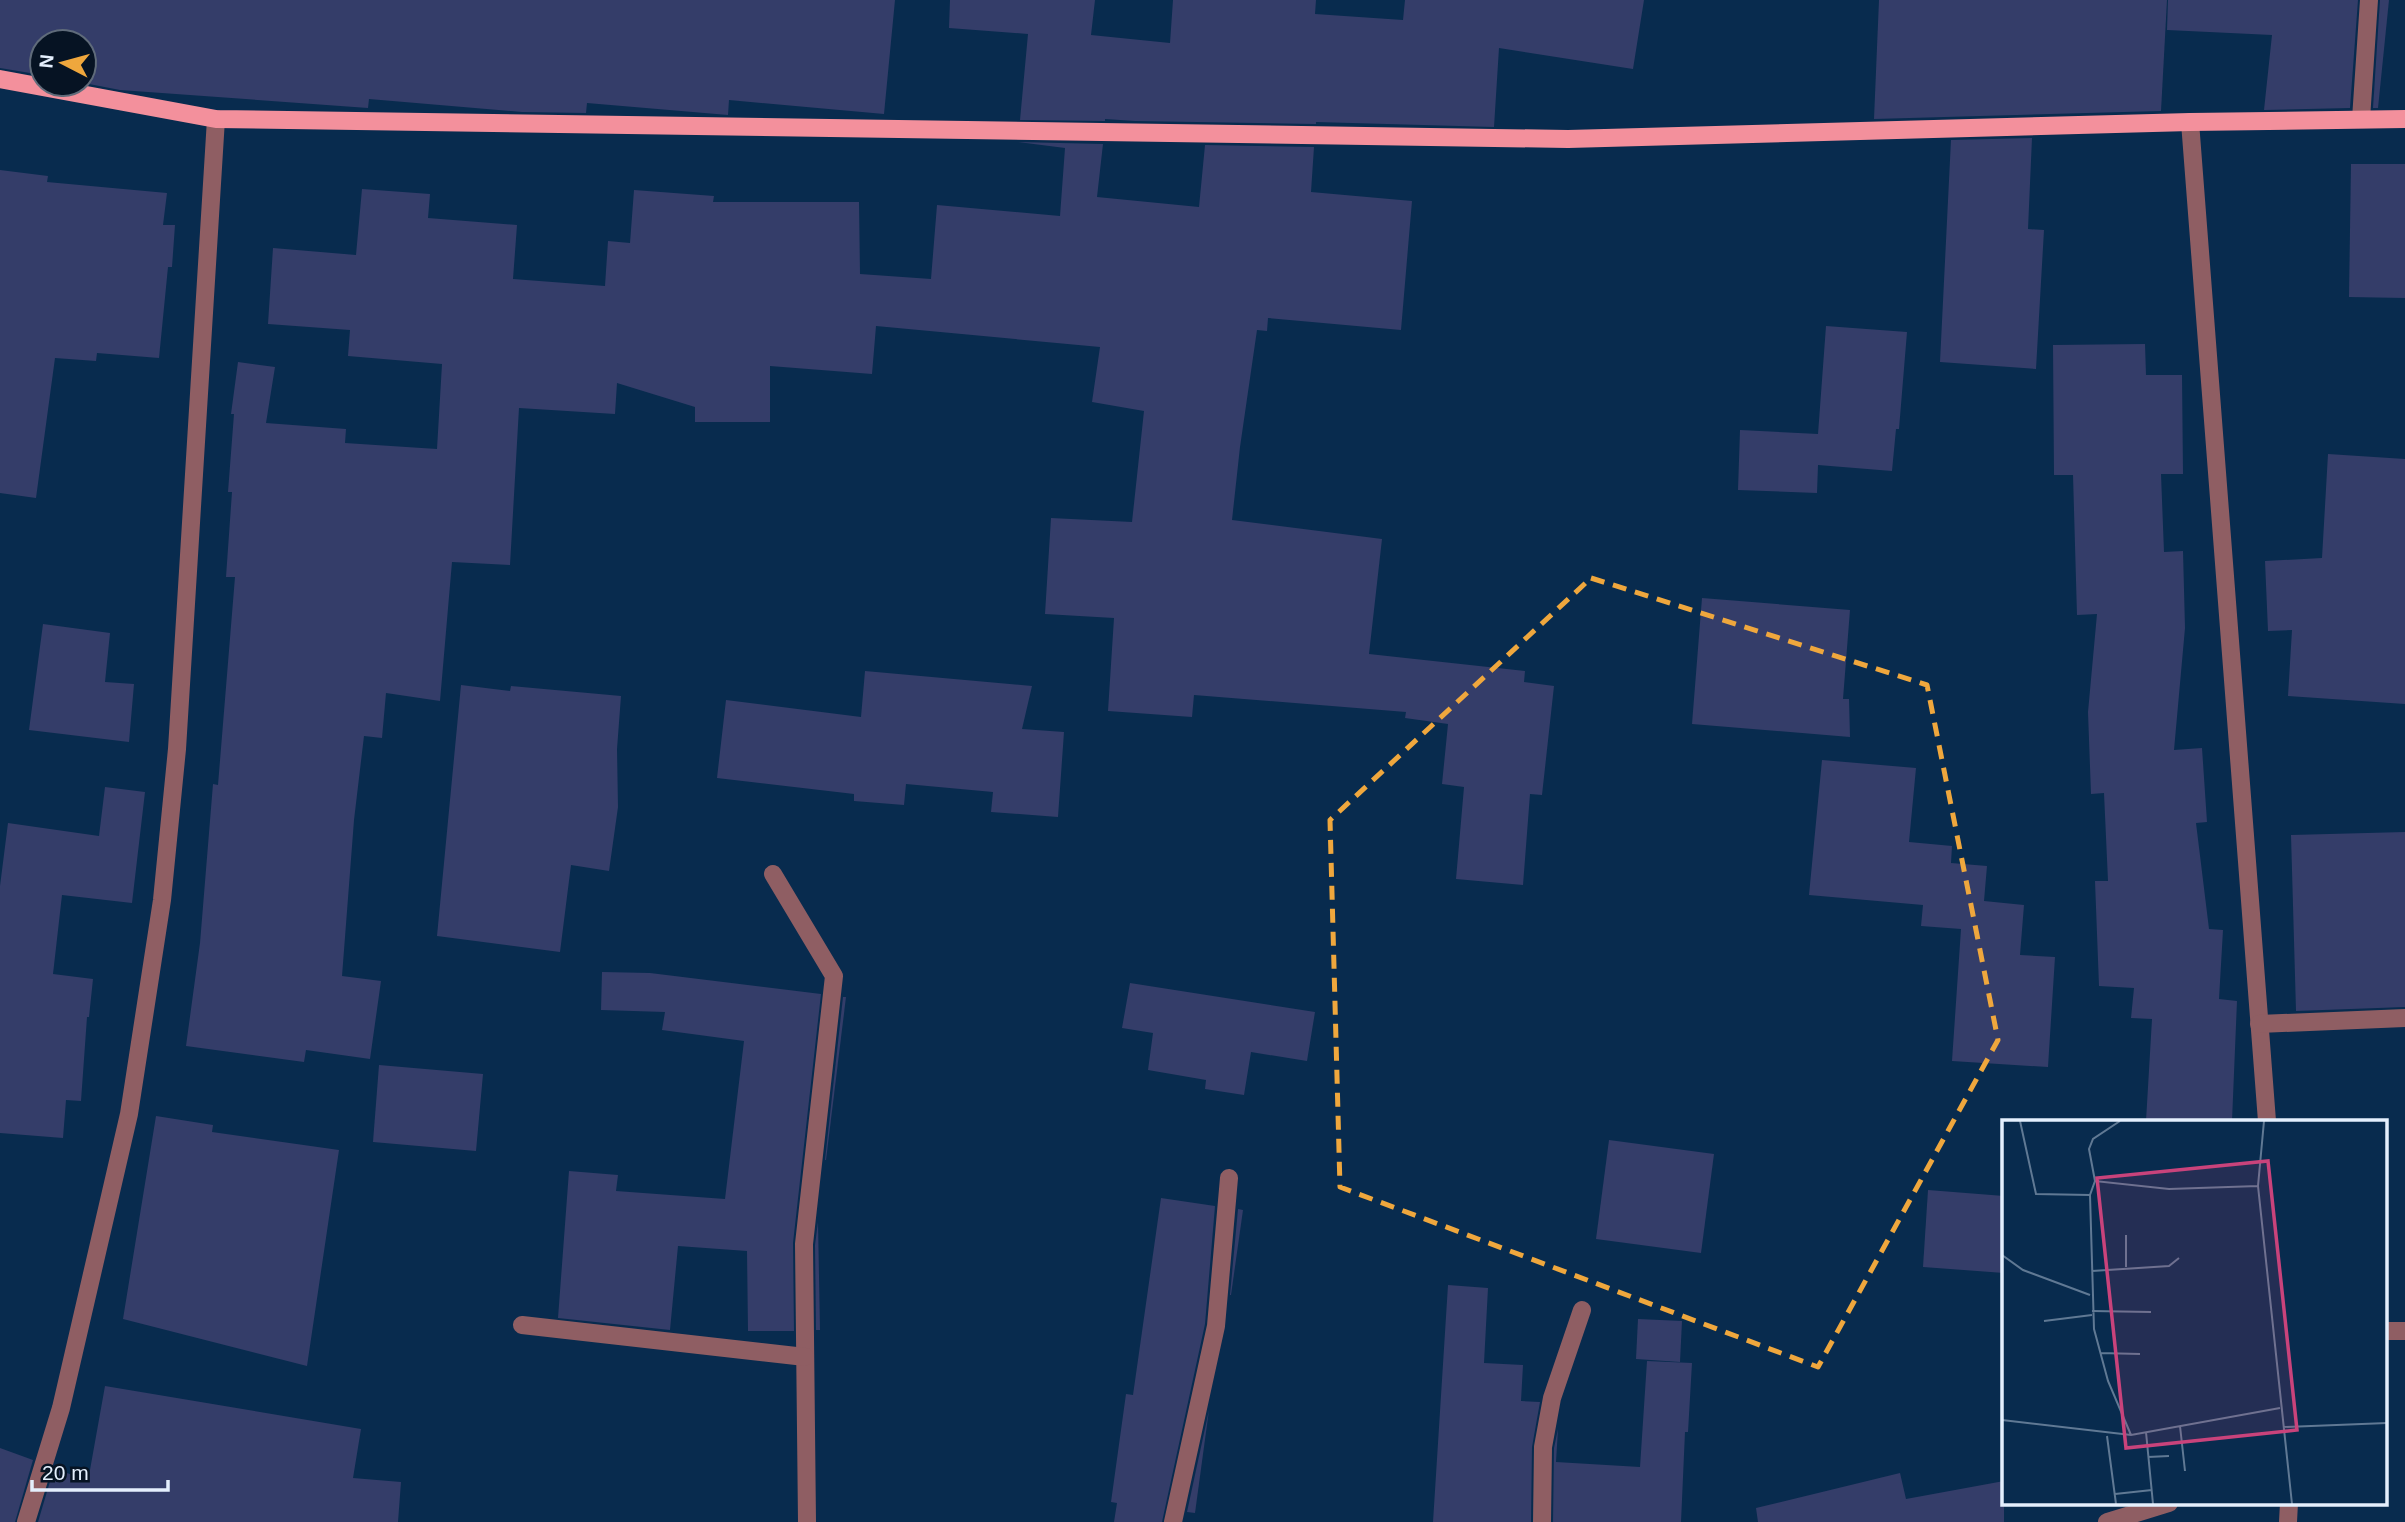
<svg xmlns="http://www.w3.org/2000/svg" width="2405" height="1522" font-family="Helvetica,sans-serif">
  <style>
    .building { fill: #343d69 }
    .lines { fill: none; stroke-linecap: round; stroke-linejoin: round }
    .minor { stroke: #8f5e63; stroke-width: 18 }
    .major { stroke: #f3909c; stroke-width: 18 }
    .marked { fill: none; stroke: #efa73d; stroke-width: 5; stroke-dasharray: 14 9; stroke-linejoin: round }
    .inset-road { fill: none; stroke: #607994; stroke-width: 2 }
    .view { fill: #c9437b; fill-opacity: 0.15; stroke: #c9437b; stroke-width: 3.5 }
    .inset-edge { fill: none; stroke: #e4effd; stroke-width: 3.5 }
  </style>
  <rect width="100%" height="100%" fill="#082b4e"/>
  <g class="building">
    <path d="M 0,0 L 895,0 L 884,114 L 729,100 L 728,115 L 587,103 L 586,113 L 522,112 L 369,99 L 368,108 L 120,90 L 84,83 L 84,42 L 42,42 L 42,75 L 0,68 Z"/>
    <path d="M 950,0 L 1095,0 L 1091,35 L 1170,43 L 1173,0 L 1316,0 L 1315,14 L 1403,20 L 1405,0 L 1644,0 L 1633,69 L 1499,48 L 1494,127 L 1316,122 L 1316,124 L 1135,121 L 1105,119 L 1105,121 L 1020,120 L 1028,34 L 949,28 Z"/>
    <path d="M 1879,0 L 2167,0 L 2161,111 L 1874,119 Z"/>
    <path d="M 2168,0 L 2358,0 L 2350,108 L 2264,110 L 2272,35 L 2167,30 Z"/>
    <path d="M 2380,0 L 2389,0 L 2378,108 L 2373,108 Z"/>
    <path d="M 2032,138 L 2028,229 L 2044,230 L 2036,369 L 1940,362 L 1951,140 Z"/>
    <path d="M 1018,142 L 1103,144 L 1097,197 L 1199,207 L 1205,145 L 1314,147 L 1311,192 L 1412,201 L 1401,330 L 1268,318 L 1267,331 L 1257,330 L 1240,447 L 1232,520 L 1382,539 L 1369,654 L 1525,671 L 1524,682 L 1554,686 L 1542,795 L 1530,794 L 1523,885 L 1456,879 L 1464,787 L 1442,784 L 1448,724 L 1405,718 L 1406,712 L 1194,695 L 1192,717 L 1108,711 L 1114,618 L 1045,614 L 1051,518 L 1132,522 L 1144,411 L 1092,402 L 1100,347 L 876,326 L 872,374 L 770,366 L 770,422 L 695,422 L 695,407 L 617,383 L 615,414 L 519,408 L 510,565 L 452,562 L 440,701 L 386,693 L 382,738 L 364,736 L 354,820 L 342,976 L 381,981 L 370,1059 L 306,1050 L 304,1062 L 186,1046 L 200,943 L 213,784 L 218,785 L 235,577 L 226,577 L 232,492 L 228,492 L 234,414 L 231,414 L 238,362 L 275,367 L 266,423 L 346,429 L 345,443 L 437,449 L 442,364 L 348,356 L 350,330 L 268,324 L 273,248 L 356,255 L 362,189 L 430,194 L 428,218 L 517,225 L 513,279 L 605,286 L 608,241 L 630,243 L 634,190 L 714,196 L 713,202 L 859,202 L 860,274 L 931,279 L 937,205 L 1060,216 L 1065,148 Z"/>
    <path d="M 2351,164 L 2405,164 L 2405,298 L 2349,297 Z"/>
    <path d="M 0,170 L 48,176 L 47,182 L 167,193 L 163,225 L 175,225 L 172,267 L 168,267 L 159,358 L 97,353 L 96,361 L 55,358 L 36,498 L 0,493 Z"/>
    <path d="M 1826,326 L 1907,332 L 1899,429 L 1896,429 L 1892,471 L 1818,465 L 1817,493 L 1738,490 L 1740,430 L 1818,434 Z"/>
    <path d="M 2145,344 L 2146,375 L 2182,375 L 2183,474 L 2161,474 L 2164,552 L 2183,551 L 2185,628 L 2174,750 L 2202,748 L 2207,822 L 2196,823 L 2209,929 L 2223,930 L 2219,999 L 2237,1001 L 2232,1121 L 2146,1121 L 2152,1019 L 2131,1018 L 2134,988 L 2099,986 L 2095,881 L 2108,881 L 2104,793 L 2091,794 L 2088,712 L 2097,614 L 2077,615 L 2073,475 L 2054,475 L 2053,345 Z"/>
    <path d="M 2328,454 L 2405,459 L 2405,704 L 2288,696 L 2292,630 L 2268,631 L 2265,561 L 2322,558 Z"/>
    <path d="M 1702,598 L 1850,610 L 1843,699 L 1849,699 L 1850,737 L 1692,724 Z"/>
    <path d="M 43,624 L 110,633 L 105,682 L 134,684 L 129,742 L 29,730 Z"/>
    <path d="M 865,671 L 1032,686 L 1022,729 L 1064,732 L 1058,817 L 991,812 L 993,792 L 906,784 L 904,805 L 854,801 L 854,794 L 717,778 L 726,700 L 861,717 Z"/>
    <path d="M 461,685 L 510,691 L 511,686 L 621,696 L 617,749 L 618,807 L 609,871 L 571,865 L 560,952 L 437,936 Z"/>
    <path d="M 1822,760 L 1916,768 L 1909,842 L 1952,846 L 1951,863 L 1987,866 L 1984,901 L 2024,905 L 2020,955 L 2055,957 L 2048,1067 L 1952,1061 L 1961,929 L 1921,926 L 1923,905 L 1809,895 Z"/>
    <path d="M 105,787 L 145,792 L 132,903 L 62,895 L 53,974 L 93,979 L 89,1017 L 87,1017 L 81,1101 L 66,1100 L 63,1138 L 0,1133 L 0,886 L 8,823 L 99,836 Z"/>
    <path d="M 2405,832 L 2405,1007 L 2296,1011 L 2291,835 Z"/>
    <path d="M 602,972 L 650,973 L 821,994 L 793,1243 L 794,1331 L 748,1331 L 747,1251 L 678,1246 L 670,1330 L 558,1318 L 569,1171 L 618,1175 L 616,1191 L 725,1199 L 744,1041 L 662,1030 L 665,1012 L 601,1010 Z"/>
    <path d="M 1130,983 L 1315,1012 L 1307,1061 L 1251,1052 L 1244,1095 L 1205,1089 L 1206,1080 L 1148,1070 L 1153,1033 L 1122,1028 Z"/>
    <path d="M 843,997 L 846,997 L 826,1160 L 825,1160 Z"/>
    <path d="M 379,1065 L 483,1074 L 476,1151 L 373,1142 Z"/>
    <path d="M 156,1116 L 213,1125 L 212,1132 L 339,1150 L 307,1366 L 123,1319 Z"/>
    <path d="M 1609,1140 L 1714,1154 L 1701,1253 L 1596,1239 Z"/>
    <path d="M 1928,1190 L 2004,1196 L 2004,1273 L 1923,1267 Z"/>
    <path d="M 1161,1198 L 1215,1206 L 1205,1324 L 1162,1522 L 1114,1522 L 1117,1503 L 1111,1502 L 1126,1394 L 1133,1395 Z"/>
    <path d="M 1238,1209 L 1243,1210 L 1231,1295 L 1230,1295 Z"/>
    <path d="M 818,1222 L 820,1330 L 816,1330 L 815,1245 Z"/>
    <path d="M 1448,1285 L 1488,1288 L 1484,1363 L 1523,1365 L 1521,1401 L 1540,1402 L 1532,1447 L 1531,1522 L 1433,1522 Z"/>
    <path d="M 1638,1319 L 1682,1321 L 1680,1362 L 1636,1359 Z"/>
    <path d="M 1647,1361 L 1692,1363 L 1688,1432 L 1685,1432 L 1681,1522 L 1553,1522 L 1554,1448 L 1558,1429 L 1556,1462 L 1640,1467 Z"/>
    <path d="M 105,1386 L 361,1429 L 353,1478 L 401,1482 L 398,1522 L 38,1522 L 54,1468 L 88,1481 Z"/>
    <path d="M 1209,1410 L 1195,1513 L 1187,1512 Z"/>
    <path d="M 0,1448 L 33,1460 L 15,1522 L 0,1522 Z"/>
    <path d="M 1900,1473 L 1906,1499 L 2004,1481 L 2004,1522 L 1758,1522 L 1756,1508 Z"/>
  </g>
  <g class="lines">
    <g class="minor">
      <path d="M 2361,119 L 2369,0"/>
      <path d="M 2190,122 L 2267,1121"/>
      <path d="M 773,874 L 834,976 L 804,1244 L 807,1522"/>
      <path d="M 2259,1024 L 2405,1018"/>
      <path d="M 522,1325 L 805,1357"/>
      <path d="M 2386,1331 L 2405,1331"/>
      <path d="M 26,1522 L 61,1408 L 129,1114 L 162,900 L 177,749 L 216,119"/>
      <path d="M 1173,1522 L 1216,1326 L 1229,1178"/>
      <path d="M 1542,1522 L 1543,1447 L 1552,1398 L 1582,1310"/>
      <path d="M 2107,1522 L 2169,1503"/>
      <path d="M 2288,1522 L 2289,1503"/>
    </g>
    <path class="major" d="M 0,79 L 216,119 L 1568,139 L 2190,122 L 2405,119"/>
  </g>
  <path class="marked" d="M 1591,578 L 1927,685 L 1998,1040 L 1818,1367 L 1340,1187 L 1330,820 Z"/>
  <g transform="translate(2002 1120)">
    <rect width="385" height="385" fill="#082b4e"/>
    <path class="inset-road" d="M 18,1 L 34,74 L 88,75M 262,1 L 256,66 L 290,384M 93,61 L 87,29 L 91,19 L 118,1M 0,135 L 21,150 L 88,175M 124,147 L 124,115M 90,151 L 167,146 L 177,138M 90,191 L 149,192M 42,201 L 90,195M 98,233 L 138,234M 0,300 L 129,315 L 278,288M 178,306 L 183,351M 281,307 L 385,303M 144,312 L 151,384M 129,315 L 106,261 L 92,209 L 88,75 L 93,61 L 167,69 L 256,66M 105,316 L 114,384M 146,337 L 167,336M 113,374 L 150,370"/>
    <path class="view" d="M 266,41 L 295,310 L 124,328 L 95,58 Z"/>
    <rect width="385" height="385" class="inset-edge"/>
  </g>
  <g transform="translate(63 63) rotate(276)"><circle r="33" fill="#061323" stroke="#5f6b7a" stroke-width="2"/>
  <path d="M0-5L12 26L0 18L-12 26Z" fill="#efa73d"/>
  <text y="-10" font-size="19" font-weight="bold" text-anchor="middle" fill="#e4effd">N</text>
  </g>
  <path d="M32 1480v10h136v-10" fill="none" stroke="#e4effd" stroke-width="3.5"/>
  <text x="42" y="1480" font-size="21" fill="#e4effd" stroke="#061323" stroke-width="5" paint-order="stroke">20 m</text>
</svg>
